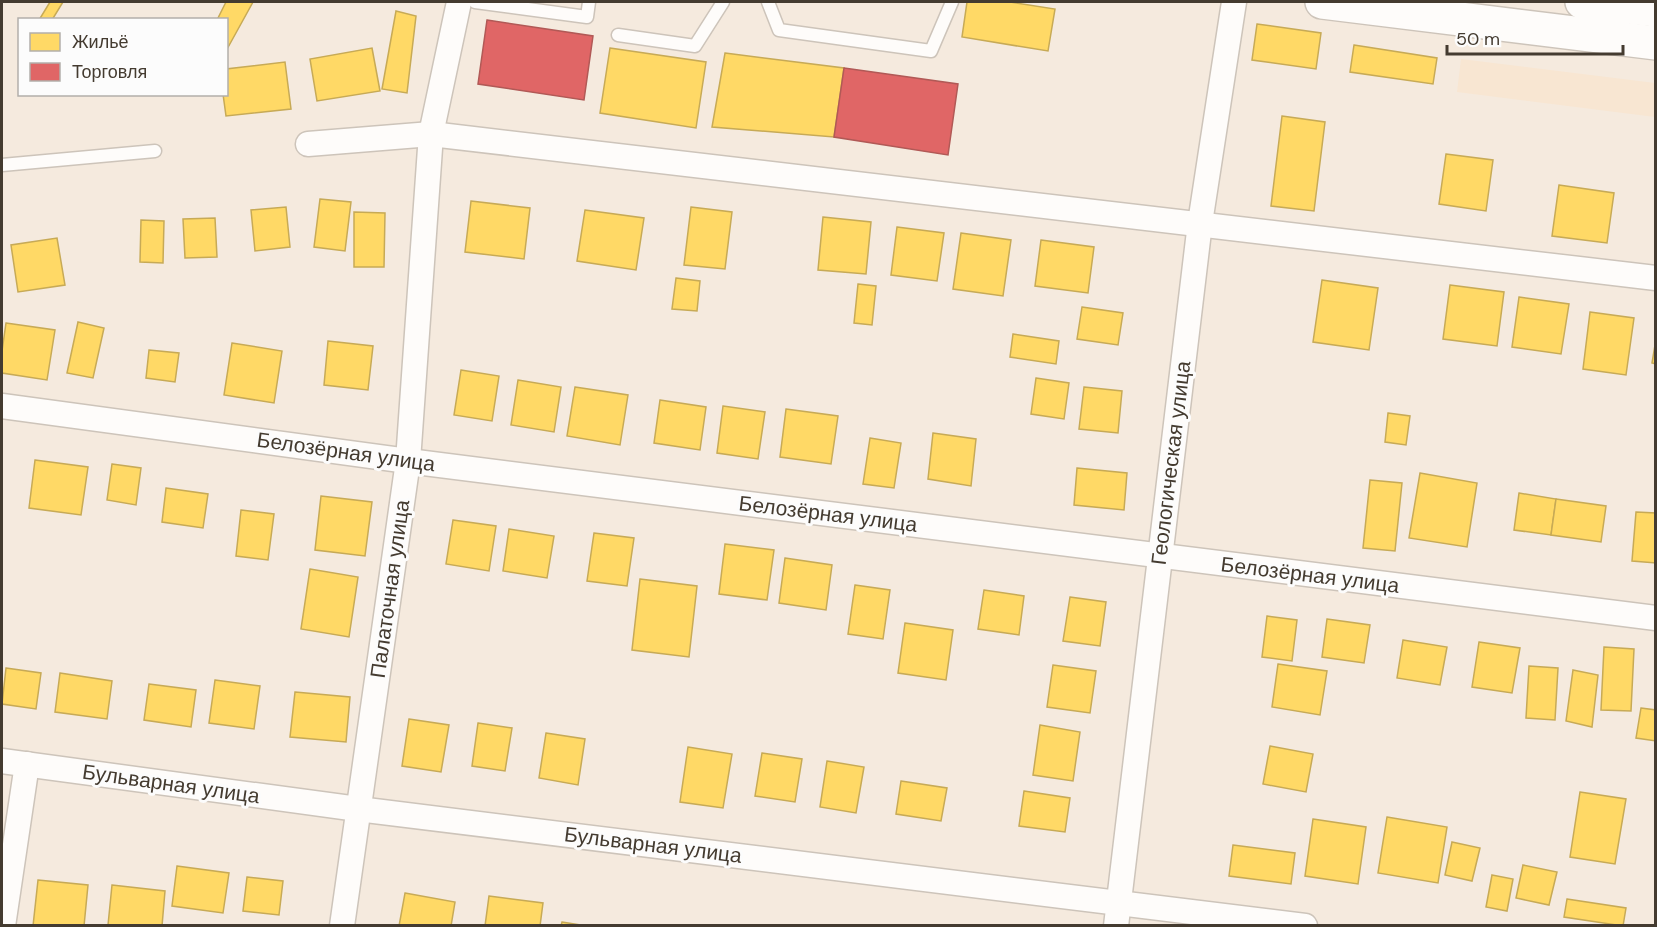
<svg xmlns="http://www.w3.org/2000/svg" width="1657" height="927" font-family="'DM Sans',sans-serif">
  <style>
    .built { fill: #f8e6d2 }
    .homes { fill: #ffd966; stroke: #c7aa56; stroke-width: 1.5 }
    .shops { fill: #e06666; stroke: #b15956; stroke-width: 1.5 }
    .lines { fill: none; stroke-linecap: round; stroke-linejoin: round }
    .service-casing { stroke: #cdc4ba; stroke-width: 15 }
    .minor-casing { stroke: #cdc4ba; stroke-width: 27 }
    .secondary-casing { stroke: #cdc4ba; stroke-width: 36 }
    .service { stroke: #fefcfa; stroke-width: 12 }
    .minor { stroke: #fefcfa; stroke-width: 24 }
    .secondary { stroke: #fefcfa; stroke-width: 33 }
    .labels { text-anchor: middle; stroke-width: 6; stroke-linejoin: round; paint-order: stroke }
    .street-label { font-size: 21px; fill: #443b30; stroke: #fcfcfc }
  </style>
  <rect width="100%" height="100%" fill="#f5eade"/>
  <path class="built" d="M 1461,59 L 1655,83 L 1655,117 L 1457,92 Z"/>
  <g class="homes">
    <path d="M 50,2 L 63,2 L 52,20 L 39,20 Z"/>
    <path d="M 226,2 L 253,2 L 226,51 L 226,20 L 217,20 Z"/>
    <path d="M 967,2 L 1010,2 L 1055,9 L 1048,51 L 962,37 Z"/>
    <path d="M 396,11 L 416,16 L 407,93 L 382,89 Z"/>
    <path d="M 1257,24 L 1321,33 L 1316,69 L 1252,60 Z"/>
    <path d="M 1354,45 L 1437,58 L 1433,84 L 1350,72 Z"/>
    <path d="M 372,48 L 380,91 L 317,101 L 310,59 Z"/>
    <path d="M 610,48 L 706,62 L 696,128 L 600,113 Z"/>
    <path d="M 725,53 L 844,68 L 834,137 L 712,127 Z"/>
    <path d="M 285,62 L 291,109 L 226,116 L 223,94 L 226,94 L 226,69 Z"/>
    <path d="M 1282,116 L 1325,122 L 1314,211 L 1271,206 Z"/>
    <path d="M 1446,154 L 1493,160 L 1486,211 L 1439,204 Z"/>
    <path d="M 1559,185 L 1614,193 L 1607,243 L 1552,236 Z"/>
    <path d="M 320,199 L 351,202 L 345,251 L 314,247 Z"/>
    <path d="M 471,201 L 530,208 L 524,259 L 465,252 Z"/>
    <path d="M 286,207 L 290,247 L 255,251 L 251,210 Z"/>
    <path d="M 691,207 L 732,212 L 725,269 L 684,265 Z"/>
    <path d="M 585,210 L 644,218 L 636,270 L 577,261 Z"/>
    <path d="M 354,212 L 385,213 L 384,267 L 354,267 Z"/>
    <path d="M 823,217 L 871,222 L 866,274 L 818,270 Z"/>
    <path d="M 215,218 L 217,257 L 185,258 L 183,219 Z"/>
    <path d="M 141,220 L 164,221 L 163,263 L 140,262 Z"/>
    <path d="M 897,227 L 944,233 L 937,281 L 891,275 Z"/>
    <path d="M 961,233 L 1011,240 L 1003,296 L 953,289 Z"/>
    <path d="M 57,238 L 65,285 L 18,292 L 11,245 Z"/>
    <path d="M 1041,240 L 1094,247 L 1088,293 L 1035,286 Z"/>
    <path d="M 676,278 L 700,281 L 697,311 L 672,309 Z"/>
    <path d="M 1322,280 L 1378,288 L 1369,350 L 1313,342 Z"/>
    <path d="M 858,284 L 876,286 L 872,325 L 854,323 Z"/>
    <path d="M 1450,285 L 1504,292 L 1497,346 L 1443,339 Z"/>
    <path d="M 1519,297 L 1569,304 L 1561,354 L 1512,347 Z"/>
    <path d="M 1082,307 L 1123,313 L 1118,345 L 1077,339 Z"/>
    <path d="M 1590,312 L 1634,318 L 1626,375 L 1583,369 Z"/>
    <path d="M 78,322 L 104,328 L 93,378 L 67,373 Z"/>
    <path d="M 6,323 L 55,330 L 47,380 L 2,373 L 2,351 Z"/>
    <path d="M 1013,334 L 1059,341 L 1056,364 L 1010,357 Z"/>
    <path d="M 1656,339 L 1656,364 L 1652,363 Z"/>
    <path d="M 328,341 L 373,346 L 368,390 L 324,385 Z"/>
    <path d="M 232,343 L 282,351 L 274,403 L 224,395 Z"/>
    <path d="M 149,350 L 179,353 L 175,382 L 146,378 Z"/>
    <path d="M 461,370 L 499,376 L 492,421 L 454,415 Z"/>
    <path d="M 1036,378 L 1069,383 L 1064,419 L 1031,414 Z"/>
    <path d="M 518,380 L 561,387 L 554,432 L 511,425 Z"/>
    <path d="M 575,387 L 628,395 L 620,445 L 567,436 Z"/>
    <path d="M 1084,387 L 1122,391 L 1118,433 L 1079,429 Z"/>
    <path d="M 660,400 L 706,407 L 700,450 L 654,443 Z"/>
    <path d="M 723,406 L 765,412 L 758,459 L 717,453 Z"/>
    <path d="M 786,409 L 838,416 L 831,464 L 780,457 Z"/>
    <path d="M 1388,413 L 1410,416 L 1406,445 L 1385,442 Z"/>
    <path d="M 933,433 L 976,439 L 971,486 L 928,479 Z"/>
    <path d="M 870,438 L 901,443 L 894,488 L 863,484 Z"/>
    <path d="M 35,460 L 88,467 L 81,515 L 29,508 Z"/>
    <path d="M 112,464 L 141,468 L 136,505 L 107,500 Z"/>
    <path d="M 1077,468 L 1127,473 L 1124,510 L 1074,505 Z"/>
    <path d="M 1420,473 L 1477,483 L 1467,547 L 1409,538 Z"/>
    <path d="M 1370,480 L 1402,483 L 1395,551 L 1363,548 Z"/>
    <path d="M 166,488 L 208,494 L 203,528 L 162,522 Z"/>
    <path d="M 1519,493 L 1556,499 L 1551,535 L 1514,530 Z"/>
    <path d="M 321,496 L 372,502 L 365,556 L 315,550 Z"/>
    <path d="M 1556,499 L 1606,506 L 1601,542 L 1551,535 Z"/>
    <path d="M 241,510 L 274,514 L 268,560 L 236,556 Z"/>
    <path d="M 1636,512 L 1656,513 L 1656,563 L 1632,561 Z"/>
    <path d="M 453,520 L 496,526 L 489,571 L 446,564 Z"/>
    <path d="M 509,529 L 554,536 L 547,578 L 503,571 Z"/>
    <path d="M 594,533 L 634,538 L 627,586 L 587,581 Z"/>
    <path d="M 725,544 L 774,550 L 767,600 L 719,594 Z"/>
    <path d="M 785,558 L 832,565 L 826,610 L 779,603 Z"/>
    <path d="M 310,569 L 358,577 L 349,637 L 301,629 Z"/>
    <path d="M 640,579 L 697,586 L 689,657 L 632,650 Z"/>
    <path d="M 855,585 L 890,590 L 883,639 L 848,634 Z"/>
    <path d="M 984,590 L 1024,596 L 1019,635 L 978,629 Z"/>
    <path d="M 1070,597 L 1106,602 L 1100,646 L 1063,641 Z"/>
    <path d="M 1267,616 L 1297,620 L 1292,661 L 1262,657 Z"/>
    <path d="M 1327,619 L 1370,625 L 1364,663 L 1322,657 Z"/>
    <path d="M 905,623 L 953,630 L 946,680 L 898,673 Z"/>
    <path d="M 1403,640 L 1447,647 L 1440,685 L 1397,678 Z"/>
    <path d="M 1479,642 L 1520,648 L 1512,693 L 1472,687 Z"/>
    <path d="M 1604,647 L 1634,649 L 1631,711 L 1601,710 Z"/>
    <path d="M 1278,664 L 1327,671 L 1320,715 L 1272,707 Z"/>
    <path d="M 1053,665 L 1096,671 L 1090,713 L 1047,707 Z"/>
    <path d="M 1529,666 L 1558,668 L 1555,720 L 1526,718 Z"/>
    <path d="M 6,668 L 41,673 L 36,709 L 2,704 Z"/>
    <path d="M 1573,670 L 1598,675 L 1592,727 L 1566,721 Z"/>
    <path d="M 60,673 L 112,681 L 107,719 L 55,712 Z"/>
    <path d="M 215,680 L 260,686 L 254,729 L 209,723 Z"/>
    <path d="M 149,684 L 196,690 L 191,727 L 144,720 Z"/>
    <path d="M 295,692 L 350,697 L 346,742 L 290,737 Z"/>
    <path d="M 1641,708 L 1656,710 L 1656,741 L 1636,738 Z"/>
    <path d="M 409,719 L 449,725 L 441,772 L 402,766 Z"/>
    <path d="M 478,723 L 512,728 L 505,771 L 472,766 Z"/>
    <path d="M 1040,725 L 1080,732 L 1073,781 L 1033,775 Z"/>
    <path d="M 546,733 L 585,739 L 578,785 L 539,778 Z"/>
    <path d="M 1270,746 L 1313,754 L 1306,792 L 1263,784 Z"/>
    <path d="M 688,747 L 732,754 L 723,808 L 680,802 Z"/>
    <path d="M 762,753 L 802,759 L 795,802 L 755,796 Z"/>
    <path d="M 827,761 L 864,767 L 856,813 L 820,807 Z"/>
    <path d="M 901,781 L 947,788 L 941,821 L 896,814 Z"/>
    <path d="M 1024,791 L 1070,798 L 1065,832 L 1019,826 Z"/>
    <path d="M 1580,792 L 1626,799 L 1615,864 L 1570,857 Z"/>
    <path d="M 1387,817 L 1447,827 L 1438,883 L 1378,873 Z"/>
    <path d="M 1313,819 L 1366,827 L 1358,884 L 1305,876 Z"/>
    <path d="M 1452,842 L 1480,848 L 1472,881 L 1445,875 Z"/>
    <path d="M 1233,845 L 1295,853 L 1291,884 L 1229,876 Z"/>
    <path d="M 1523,865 L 1557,872 L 1549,905 L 1516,898 Z"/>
    <path d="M 177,866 L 229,873 L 223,913 L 172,906 Z"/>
    <path d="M 1492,875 L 1513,879 L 1507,911 L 1486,907 Z"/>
    <path d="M 247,877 L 283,881 L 279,915 L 243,911 Z"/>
    <path d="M 38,880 L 88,885 L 84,926 L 33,926 Z"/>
    <path d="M 112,885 L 165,891 L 162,926 L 108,925 Z"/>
    <path d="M 405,893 L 455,902 L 451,926 L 399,926 Z"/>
    <path d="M 489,896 L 543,903 L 540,926 L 485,926 Z"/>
    <path d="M 1567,899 L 1626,908 L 1623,926 L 1564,917 Z"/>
    <path d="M 562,922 L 580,925 L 580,926 L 561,926 Z"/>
  </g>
  <g class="shops">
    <path d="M 487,20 L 593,36 L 584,100 L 478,84 Z"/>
    <path d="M 844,68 L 958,84 L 948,155 L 834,137 Z"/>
  </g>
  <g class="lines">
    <g class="service-casing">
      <g id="service">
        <path d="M 475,2 L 587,17 L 589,2"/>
        <path d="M 768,2 L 779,30 L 931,51 L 952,2"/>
        <path d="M 618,35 L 695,46 L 723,2"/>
        <path d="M 2,165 L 155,151"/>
      </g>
    </g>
    <g class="minor-casing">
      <g id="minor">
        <path d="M 308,144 L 431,134 L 1656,278"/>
        <path d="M 2,406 L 408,461 L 1656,618"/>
        <path d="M 2,761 L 358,809 L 1305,926"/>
        <path d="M 3,926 L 27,764"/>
        <path d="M 342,926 L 408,461 L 431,134 L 459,2"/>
        <path d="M 1116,926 L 1200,223 L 1234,2"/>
      </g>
    </g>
    <g class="secondary-casing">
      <g id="secondary">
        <path d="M 1322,2 L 1656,43"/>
        <path d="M 1582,2 L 1656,10"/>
      </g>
    </g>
    <use href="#service" class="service"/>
    <use href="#minor" class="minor"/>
    <use href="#secondary" class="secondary"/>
  </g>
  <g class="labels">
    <g class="street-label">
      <text transform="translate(346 452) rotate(8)" y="7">Белозёрная улица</text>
      <text transform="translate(1171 463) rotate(-83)" y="7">Геологическая улица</text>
      <text transform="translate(828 514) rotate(7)" y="7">Белозёрная улица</text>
      <text transform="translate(1310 575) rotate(7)" y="7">Белозёрная улица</text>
      <text transform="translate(390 589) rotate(-82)" y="7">Палаточная улица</text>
      <text transform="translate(171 784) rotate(8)" y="7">Бульварная улица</text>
      <text transform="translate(653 845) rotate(7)" y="7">Бульварная улица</text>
    </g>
  </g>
  <rect width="1657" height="927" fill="none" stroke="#443b30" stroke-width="6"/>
  <rect x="18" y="18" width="210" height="78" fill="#fcfcfc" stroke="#b2afaa" stroke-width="1.5"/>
  <rect x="30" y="33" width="30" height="18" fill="#ffd966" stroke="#b2afaa" stroke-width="1.5"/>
  <text x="72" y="48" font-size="18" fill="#443b30">Жильё</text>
  <rect x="30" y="63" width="30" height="18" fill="#e06666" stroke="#b2afaa" stroke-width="1.5"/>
  <text x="72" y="78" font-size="18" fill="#443b30">Торговля</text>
  <path d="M1447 45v9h176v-9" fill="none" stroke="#443b30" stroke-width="3"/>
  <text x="1456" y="45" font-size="18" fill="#443b30" stroke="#fcfcfc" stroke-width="4.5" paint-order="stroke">50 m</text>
</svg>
